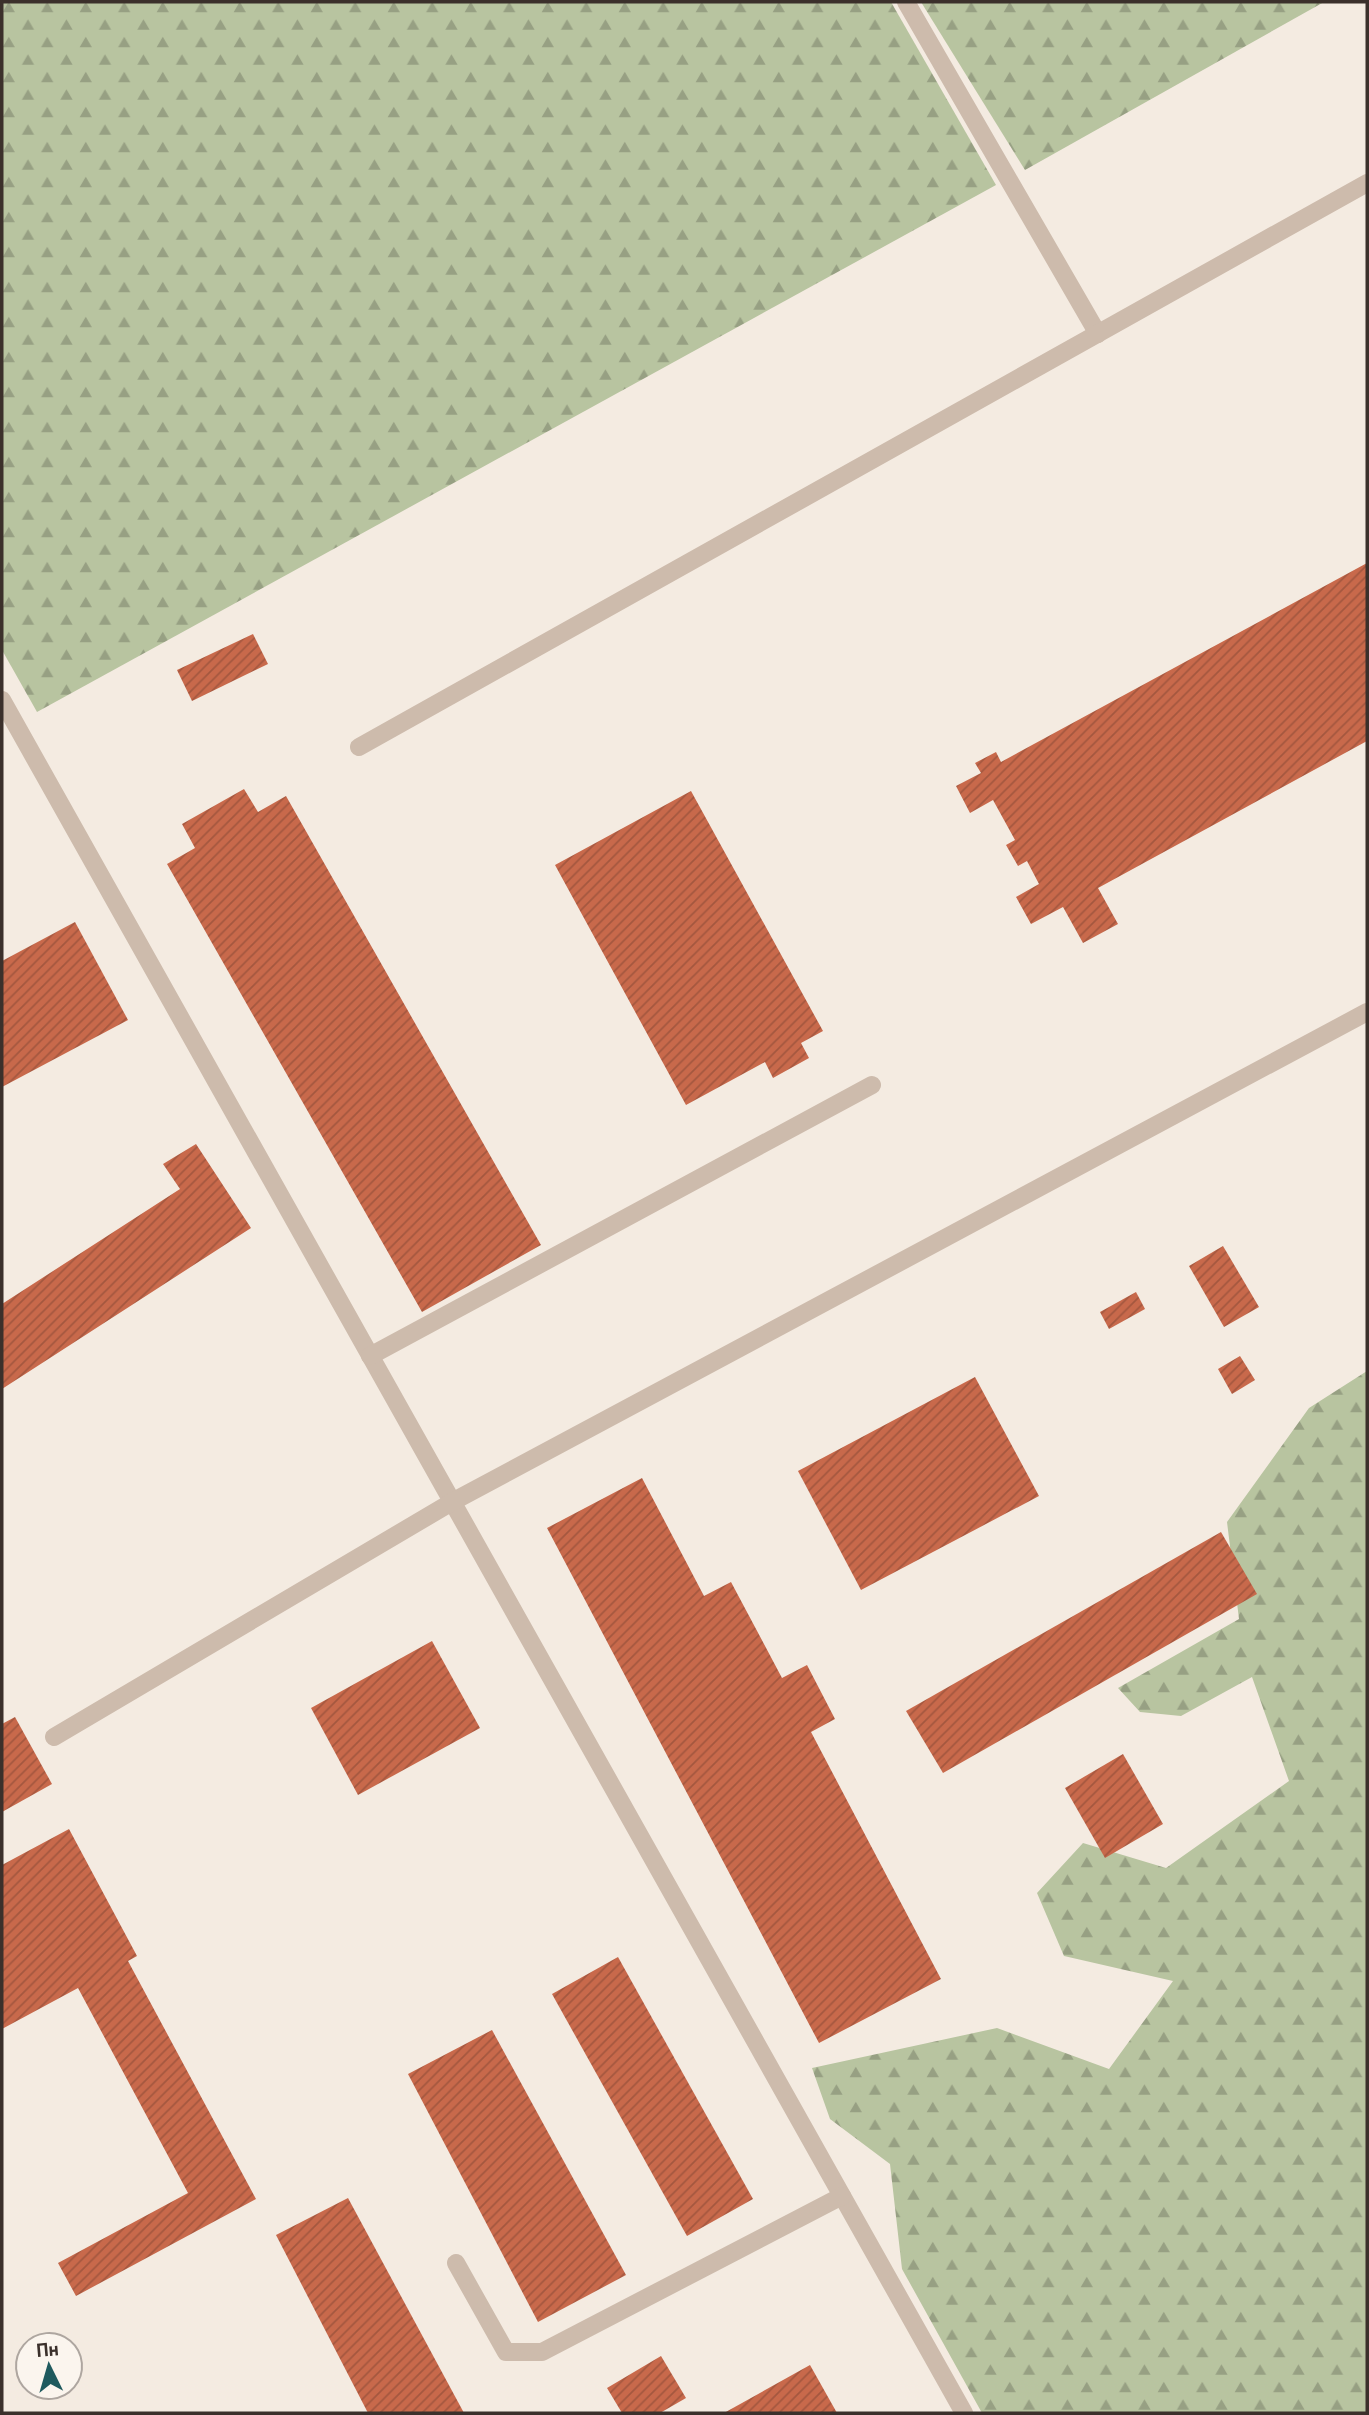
<svg xmlns="http://www.w3.org/2000/svg" width="1369" height="2415" font-family="'PT Sans',sans-serif">
  <style>
    .forest { fill: url(#forest-firs) }
    .building { fill: url(#building-hatch) }
    .lines { fill: none; stroke-linecap: round; stroke-linejoin: round }
    .service { stroke: #cdbbac; stroke-width: 18 }
  </style>
  <defs>
    <pattern id="forest-firs" width="22" height="20" patternUnits="userSpaceOnUse" patternTransform="scale(1.75)"><rect width="22" height="20" fill="#b8c4a0"/><path d="M5 1l3.5 6h-7zM16 11l3.5 6h-7z" fill="#97a083"/></pattern>
    <pattern id="building-hatch" width="6" height="6" patternUnits="userSpaceOnUse" patternTransform="scale(1.75)"><rect width="6" height="6" fill="#c8694b"/><path d="M-1 1l2-2M0 6l6-6M5 7l2-2" fill="none" stroke="#a4573f"/></pattern>
  </defs>
  <rect width="100%" height="100%" fill="#f4ebe1"/>
  <g class="forest">
    <path d="M 2,2 L 891,2 L 996,185 L 37,712 L 2,650 Z"/>
    <path d="M 921,2 L 1324,2 L 1025,170 Z"/>
    <path d="M 1367,1371 L 1367,2413 L 982,2413 L 902,2269 L 890,2164 L 830,2119 L 812,2068 L 997,2028 L 1109,2069 L 1173,1981 L 1064,1956 L 1037,1893 L 1083,1843 L 1166,1868 L 1289,1781 L 1252,1677 L 1181,1716 L 1140,1712 L 1118,1688 L 1239,1619 L 1227,1522 L 1309,1408 Z"/>
  </g>
  <g class="building">
    <path d="M 1367,563 L 1367,741 L 1098,888 L 1118,924 L 1083,943 L 1063,907 L 1031,924 L 1016,897 L 1039,884 L 1027,861 L 1018,866 L 1006,845 L 1015,840 L 993,800 L 970,813 L 956,786 L 981,773 L 975,763 L 996,752 L 1001,762 Z"/>
    <path d="M 253,634 L 268,664 L 192,701 L 177,670 Z"/>
    <path d="M 244,789 L 258,812 L 286,796 L 541,1245 L 422,1312 L 167,864 L 195,848 L 182,824 Z"/>
    <path d="M 691,791 L 823,1031 L 801,1043 L 809,1058 L 773,1078 L 765,1062 L 686,1105 L 555,865 Z"/>
    <path d="M 75,922 L 128,1020 L 2,1087 L 2,961 Z"/>
    <path d="M 196,1144 L 251,1228 L 2,1389 L 2,1304 L 180,1189 L 163,1164 Z"/>
    <path d="M 1223,1246 L 1259,1307 L 1224,1327 L 1189,1266 Z"/>
    <path d="M 1136,1292 L 1145,1309 L 1109,1329 L 1100,1312 Z"/>
    <path d="M 1240,1356 L 1255,1380 L 1232,1394 L 1218,1369 Z"/>
    <path d="M 975,1377 L 1039,1496 L 861,1590 L 798,1471 Z"/>
    <path d="M 642,1478 L 704,1596 L 731,1582 L 782,1678 L 807,1665 L 835,1719 L 811,1732 L 941,1979 L 819,2043 L 547,1528 Z"/>
    <path d="M 1221,1532 L 1257,1594 L 943,1773 L 906,1711 Z"/>
    <path d="M 432,1641 L 480,1728 L 358,1795 L 311,1708 Z"/>
    <path d="M 15,1717 L 52,1784 L 2,1812 L 2,1724 Z"/>
    <path d="M 1123,1754 L 1163,1824 L 1105,1858 L 1065,1788 Z"/>
    <path d="M 69,1829 L 137,1956 L 128,1961 L 256,2199 L 76,2296 L 58,2263 L 188,2193 L 78,1988 L 2,2029 L 2,1865 Z"/>
    <path d="M 618,1957 L 753,2199 L 687,2236 L 552,1994 Z"/>
    <path d="M 492,2030 L 626,2275 L 538,2322 L 408,2074 Z"/>
    <path d="M 348,2198 L 464,2413 L 368,2413 L 276,2235 Z"/>
    <path d="M 661,2356 L 686,2398 L 660,2413 L 622,2413 L 607,2388 Z"/>
    <path d="M 810,2365 L 837,2413 L 724,2413 Z"/>
  </g>
  <g class="lines">
    <g class="service">
      <path d="M 906,2 L 1098,334"/>
      <path d="M 2,700 L 964,2413"/>
      <path d="M 359,747 L 1367,183"/>
      <path d="M 370,1356 L 872,1085"/>
      <path d="M 54,1737 L 452,1502 L 1367,1012"/>
      <path d="M 456,2263 L 506,2352 L 542,2352 L 842,2196"/>
    </g>
  </g>
  <rect width="1369" height="2415" fill="none" stroke="#3b302b" stroke-width="7"/>
  <g transform="translate(49 2366) rotate(355)"><circle r="33" fill="#fbf5ee" stroke="#aea6a0" stroke-width="2"/>
  <path d="M0-5L12 26L0 18L-12 26Z" fill="#1f5a5e"/>
  <text y="-10" font-size="19" font-weight="bold" text-anchor="middle" fill="#3b302b">Пн</text>
  </g>
</svg>
